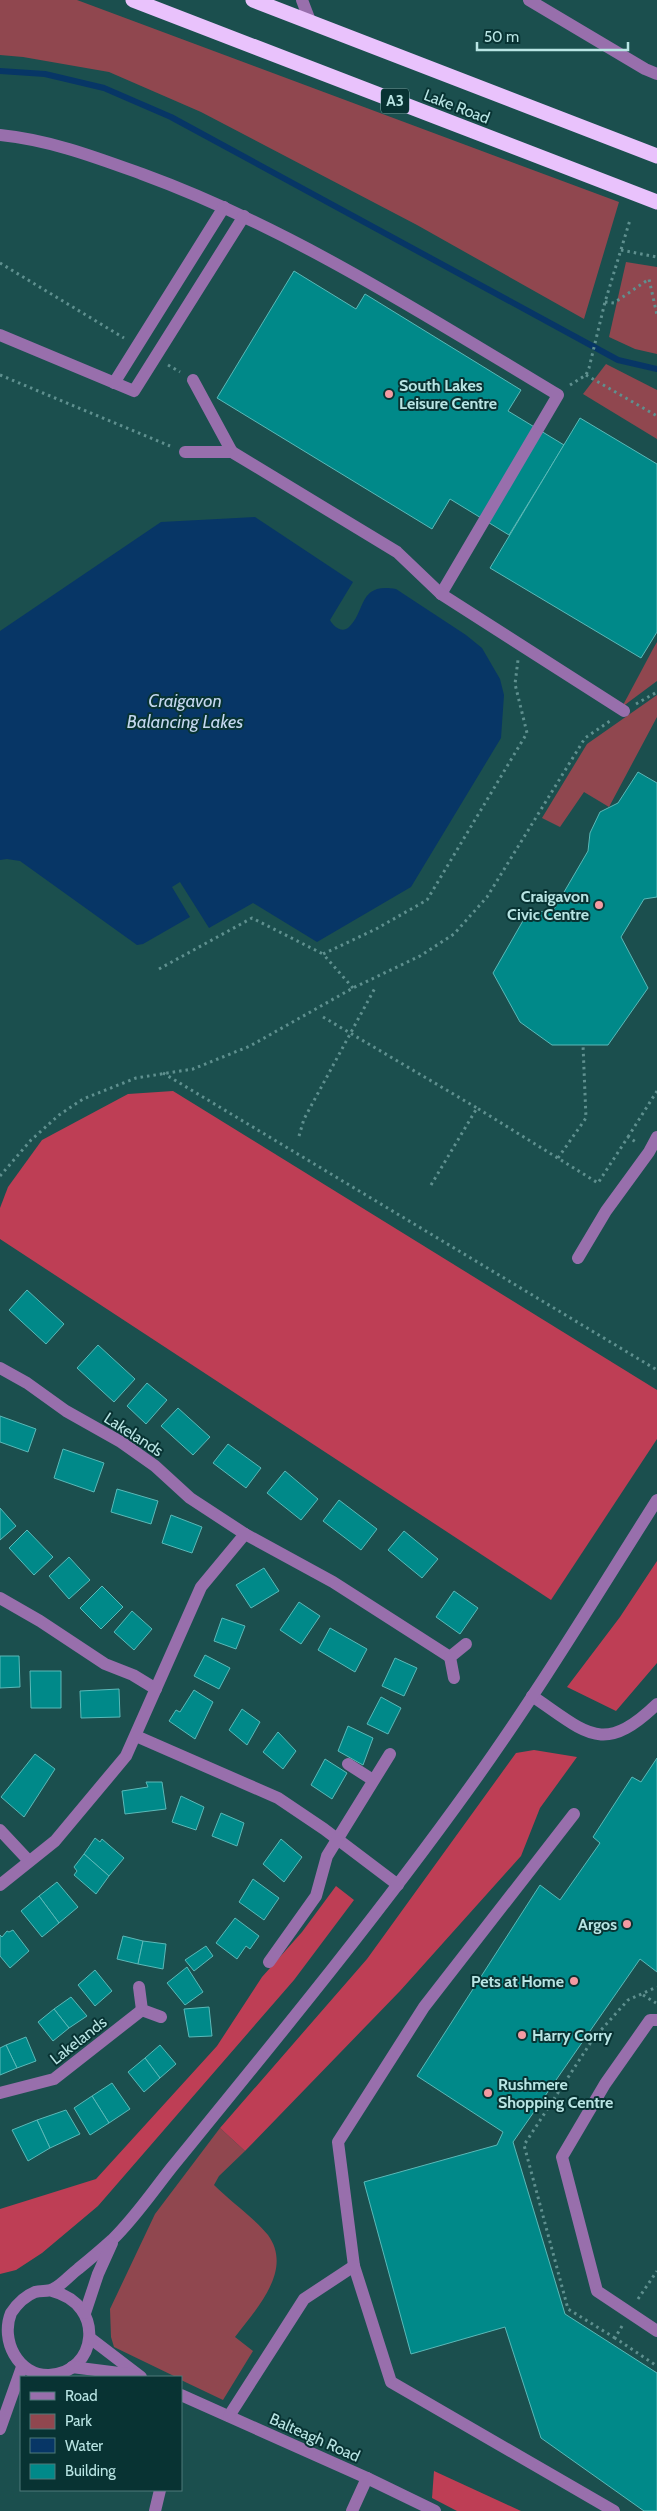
<svg xmlns="http://www.w3.org/2000/svg" width="657" height="2511" font-family="Cabin,sans-serif">
  <style>
    .green { fill: #90474f }
    .forest { fill: #be3e55 }
    .water { fill: #073666 }
    .lines { fill: none; stroke-linecap: round; stroke-linejoin: round }
    .stream { stroke: #073666; stroke-width: 6 }
    .building { fill: #008989; stroke: #5ab9b8 }
    .path { stroke: #5f908f; stroke-width: 3; stroke-dasharray: 2.5 4; stroke-linecap: butt }
    .minor { stroke: #986fac; stroke-width: 12 }
    .highway { stroke: #e9c2fc; stroke-width: 15 }
    .poi-dot { fill: #f49aa2; stroke: #083333; stroke-width: 2 }
    .labels { text-anchor: middle; stroke-width: 4; stroke-linejoin: round; paint-order: stroke }
    .shield { fill: #083333; stroke: #84b0af; stroke-width: 1 }
    .shield-label { font-size: 15px; font-weight: bold; fill: #b9e5e4 }
    .street-label { font-size: 16px; fill: #b9e5e4; stroke: #083333 }
    .poi-label { font-size: 16px; font-weight: bold; fill: #b9e5e4; stroke: #083333; text-anchor: start }
    .water-label { font-size: 18px; font-style: italic; fill: #c4d7ef; stroke: #083333 }
  </style>
  <rect width="100%" height="100%" fill="#1b4f4e"/>
  <g class="green">
    <path d="M 0,0 L 77,0 L 619,202 L 584,319 L 417,225 L 201,112 L 109,72 L 23,57 L 0,55 Z"/>
    <path d="M 626,262 L 657,267 L 657,354 L 635,349 L 609,337 Z"/>
    <path d="M 606,364 L 657,390 L 657,439 L 583,394 Z"/>
    <path d="M 657,642 L 657,681 L 622,707 L 653,649 Z"/>
    <path d="M 657,695 L 657,717 L 609,807 L 584,792 L 560,827 L 542,818 L 587,744 Z"/>
    <path d="M 220,2128 L 245,2151 L 219,2176 L 214,2185 C 230,2201 254,2218 268,2235 C 294,2271 255,2310 235,2337 L 253,2351 L 223,2400 L 181,2380 L 181,2377 L 176,2377 L 114,2347 L 111,2337 L 110,2309 L 155,2214 Z"/>
  </g>
  <g class="forest">
    <path d="M 173,1091 L 657,1390 L 657,1439 L 551,1600 L 0,1239 L 0,1208 L 8,1187 L 42,1140 L 128,1094 Z"/>
    <path d="M 657,1561 L 657,1663 L 616,1711 L 567,1687 L 620,1617 Z"/>
    <path d="M 534,1750 L 577,1757 L 540,1808 L 521,1856 L 400,1991 L 245,2151 L 220,2128 L 367,1959 L 516,1753 Z"/>
    <path d="M 336,1886 L 354,1900 L 294,1980 L 98,2206 L 42,2253 L 16,2270 L 0,2274 L 0,2209 L 96,2179 L 217,2046 L 262,1977 L 302,1932 Z"/>
    <path d="M 434,2471 L 521,2511 L 457,2511 L 432,2498 Z"/>
  </g>
  <path class="water" d="M 255,517 L 353,582 L 330,620 C 333,626 342,634 349,627 C 366,611 358,582 396,589 L 466,635 L 482,648 L 500,679 L 504,695 L 501,738 L 411,887 L 317,942 L 253,903 L 209,928 L 180,882 L 172,887 L 190,917 L 143,944 L 137,945 L 20,861 L 7,859 L 0,860 L 0,631 L 161,522 Z"/>
  <g class="lines">
    <path class="stream" d="M 0,71 L 45,74 L 104,88 L 171,117 L 618,360 L 657,369"/>
  </g>
  <g class="building">
    <path d="M 294,271 L 356,309 L 365,294 L 521,390 L 508,411 L 564,445 L 509,535 L 450,499 L 432,529 L 217,398 Z"/>
    <path d="M 580,418 L 657,464 L 657,632 L 641,658 L 490,568 Z"/>
    <path d="M 638,772 L 657,783 L 657,897 L 644,899 L 621,937 L 648,988 L 608,1045 L 552,1045 L 520,1022 L 493,973 L 528,912 L 553,911 L 588,851 L 590,833 L 600,812 L 618,803 Z"/>
    <path d="M 27,1290 L 64,1324 L 46,1344 L 9,1310 Z"/>
    <path d="M 98,1345 L 135,1379 L 114,1402 L 77,1368 Z"/>
    <path d="M 147,1383 L 167,1400 L 146,1424 L 127,1406 Z"/>
    <path d="M 178,1408 L 210,1437 L 193,1455 L 161,1426 Z"/>
    <path d="M 0,1416 L 36,1429 L 28,1452 L 0,1442 Z"/>
    <path d="M 228,1444 L 261,1468 L 246,1488 L 213,1463 Z"/>
    <path d="M 63,1449 L 104,1463 L 94,1492 L 54,1478 Z"/>
    <path d="M 285,1471 L 318,1499 L 301,1520 L 267,1493 Z"/>
    <path d="M 117,1489 L 158,1501 L 151,1524 L 111,1512 Z"/>
    <path d="M 339,1500 L 377,1529 L 361,1550 L 323,1521 Z"/>
    <path d="M 0,1508 L 16,1526 L 0,1540 Z"/>
    <path d="M 171,1515 L 202,1527 L 192,1553 L 162,1543 Z"/>
    <path d="M 27,1530 L 53,1557 L 34,1575 L 9,1548 Z"/>
    <path d="M 404,1531 L 438,1559 L 422,1578 L 388,1550 Z"/>
    <path d="M 69,1557 L 90,1580 L 69,1599 L 49,1576 Z"/>
    <path d="M 264,1568 L 279,1591 L 251,1608 L 236,1585 Z"/>
    <path d="M 102,1586 L 123,1607 L 101,1629 L 80,1608 Z"/>
    <path d="M 454,1591 L 478,1608 L 460,1634 L 436,1617 Z"/>
    <path d="M 299,1602 L 320,1616 L 301,1644 L 280,1630 Z"/>
    <path d="M 132,1611 L 152,1629 L 134,1650 L 114,1632 Z"/>
    <path d="M 222,1618 L 245,1626 L 236,1649 L 214,1641 Z"/>
    <path d="M 330,1628 L 367,1649 L 355,1672 L 318,1650 Z"/>
    <path d="M 205,1655 L 230,1668 L 219,1689 L 194,1676 Z"/>
    <path d="M 0,1656 L 19,1656 L 20,1687 L 0,1688 Z"/>
    <path d="M 395,1658 L 417,1668 L 404,1696 L 382,1686 Z"/>
    <path d="M 30,1671 L 61,1671 L 61,1708 L 31,1708 Z"/>
    <path d="M 119,1689 L 120,1717 L 81,1718 L 80,1691 Z"/>
    <path d="M 194,1690 L 213,1702 L 195,1739 L 169,1721 L 176,1710 L 180,1712 Z"/>
    <path d="M 381,1697 L 401,1708 L 388,1734 L 367,1724 Z"/>
    <path d="M 242,1709 L 260,1722 L 247,1745 L 229,1730 Z"/>
    <path d="M 348,1726 L 373,1738 L 363,1765 L 338,1751 Z"/>
    <path d="M 278,1732 L 296,1751 L 283,1769 L 263,1752 Z"/>
    <path d="M 35,1754 L 55,1769 L 24,1817 L 1,1797 Z"/>
    <path d="M 657,1758 L 657,1972 L 640,1959 L 513,2142 L 565,2314 L 657,2373 L 657,2511 L 644,2511 L 541,2438 L 505,2327 L 411,2354 L 364,2182 L 497,2145 L 503,2132 L 417,2076 L 540,1885 L 560,1900 L 600,1843 L 593,1837 L 632,1777 L 641,1782 Z"/>
    <path d="M 325,1759 L 347,1773 L 332,1799 L 311,1785 Z"/>
    <path d="M 146,1782 L 162,1782 L 166,1809 L 125,1814 L 122,1791 L 148,1787 Z"/>
    <path d="M 181,1796 L 204,1807 L 196,1830 L 172,1822 Z"/>
    <path d="M 221,1813 L 244,1823 L 237,1846 L 212,1836 Z"/>
    <path d="M 95,1838 L 100,1842 L 102,1839 L 124,1858 L 109,1876 L 84,1854 Z"/>
    <path d="M 281,1839 L 302,1857 L 284,1882 L 263,1864 Z"/>
    <path d="M 84,1854 L 109,1876 L 96,1894 L 74,1875 L 77,1871 L 74,1867 Z"/>
    <path d="M 253,1879 L 279,1898 L 264,1920 L 239,1902 Z"/>
    <path d="M 57,1882 L 78,1907 L 59,1923 L 39,1896 Z"/>
    <path d="M 39,1896 L 59,1923 L 42,1937 L 21,1911 Z"/>
    <path d="M 235,1918 L 259,1936 L 250,1949 L 246,1946 L 237,1959 L 216,1943 Z"/>
    <path d="M 13,1930 L 29,1951 L 10,1968 L 0,1956 L 0,1935 L 2,1937 L 7,1931 L 9,1932 Z"/>
    <path d="M 123,1936 L 143,1941 L 138,1964 L 117,1959 Z"/>
    <path d="M 143,1941 L 166,1944 L 163,1969 L 138,1964 Z"/>
    <path d="M 206,1946 L 213,1956 L 194,1971 L 185,1960 Z"/>
    <path d="M 187,1967 L 203,1992 L 185,2005 L 167,1983 Z"/>
    <path d="M 95,1970 L 112,1991 L 95,2006 L 78,1985 Z"/>
    <path d="M 71,1997 L 87,2016 L 69,2028 L 54,2009 Z"/>
    <path d="M 209,2007 L 212,2036 L 189,2037 L 184,2009 Z"/>
    <path d="M 54,2009 L 69,2028 L 53,2041 L 38,2022 Z"/>
    <path d="M 26,2037 L 36,2061 L 17,2068 L 6,2045 Z"/>
    <path d="M 6,2045 L 17,2068 L 0,2075 L 0,2048 Z"/>
    <path d="M 160,2045 L 176,2064 L 160,2078 L 145,2058 Z"/>
    <path d="M 145,2058 L 160,2078 L 144,2092 L 128,2072 Z"/>
    <path d="M 112,2083 L 130,2109 L 109,2123 L 92,2096 Z"/>
    <path d="M 92,2096 L 109,2123 L 90,2135 L 74,2108 Z"/>
    <path d="M 66,2110 L 80,2134 L 50,2148 L 37,2120 Z"/>
    <path d="M 37,2120 L 50,2148 L 28,2161 L 12,2130 Z"/>
  </g>
  <g class="lines">
    <g class="path">
      <path d="M 621,250 L 657,257"/>
      <path d="M 0,263 L 124,338"/>
      <path d="M 605,302 L 614,303 L 649,279 L 657,315"/>
      <path d="M 168,365 L 180,372"/>
      <path d="M 0,375 L 170,446"/>
      <path d="M 586,375 L 657,416"/>
      <path d="M 570,385 L 586,375 L 589,368 L 605,302 L 630,220"/>
      <path d="M 636,704 L 657,692"/>
      <path d="M 159,969 L 252,918 L 323,954"/>
      <path d="M 353,988 L 323,954 L 376,929 L 427,900 L 527,733 L 515,684 L 518,660"/>
      <path d="M 323,1017 L 477,1108"/>
      <path d="M 163,1073 L 657,1370"/>
      <path d="M 299,1136 L 304,1119 L 375,988"/>
      <path d="M 628,1137 L 657,1091"/>
      <path d="M 558,1158 L 586,1118 L 583,1045"/>
      <path d="M 0,1176 L 31,1140 L 59,1115 L 83,1099 L 136,1078 L 193,1069 L 250,1046 L 353,988 L 420,956 L 454,934 L 487,897 L 585,738 L 610,721"/>
      <path d="M 431,1185 L 477,1108 L 598,1183 L 628,1137 L 636,1142"/>
      <path d="M 643,1995 L 656,2003"/>
      <path d="M 638,2299 L 657,2271"/>
      <path d="M 622,2326 L 615,2338 L 657,2366"/>
      <path d="M 615,2338 L 568,2309 L 524,2145 L 593,2039 L 628,2000 L 657,1987"/>
    </g>
    <g class="minor">
      <path d="M 302,0 L 310,21"/>
      <path d="M 529,0 L 645,69 L 657,74"/>
      <path d="M 0,135 C 50,140 95,157 142,174 C 290,228 423,314 558,395 L 441,594"/>
      <path d="M 0,335 L 134,391 L 244,216"/>
      <path d="M 193,380 L 232,452"/>
      <path d="M 114,383 L 224,207"/>
      <path d="M 185,452 L 232,452 L 397,552 L 441,594 L 624,711"/>
      <path d="M 578,1258 L 606,1211 L 649,1152 L 657,1137"/>
      <path d="M 0,1368 L 27,1383 L 66,1411 L 121,1442 L 155,1466 L 190,1498 L 245,1534 L 333,1582 L 450,1657"/>
      <path d="M 0,1598 L 40,1621 L 105,1664 L 133,1675 L 156,1689"/>
      <path d="M 454,1678 L 450,1657 L 466,1644"/>
      <path d="M 532,1696 C 586,1732 602,1757 657,1704"/>
      <path d="M 136,1736 L 278,1798 L 324,1829 L 398,1885"/>
      <path d="M 348,1764 L 373,1780"/>
      <path d="M 574,1814 L 424,2007 L 338,2142 L 354,2266 L 391,2382 L 614,2511"/>
      <path d="M 0,1830 L 29,1861"/>
      <path d="M 0,1885 L 55,1841 L 126,1756 L 201,1587 L 245,1534"/>
      <path d="M 269,1962 L 316,1896 L 327,1856 L 390,1754"/>
      <path d="M 139,1987 L 142,2010 L 161,2017"/>
      <path d="M 657,2020 L 650,2020 L 605,2084 L 562,2157 L 597,2291 L 657,2331"/>
      <path d="M 0,2093 L 54,2079 L 142,2010"/>
      <path d="M 52,2291 C 107,2305 97,2373 49,2375 C 18,2376 0,2340 11,2313 C 17,2304 25,2296 35,2292 C 41,2290 48,2292 53,2289 C 62,2285 70,2275 78,2269 C 89,2260 101,2250 112,2240 C 134,2219 153,2191 172,2167 C 274,2042 376,1918 470,1787 C 537,1694 596,1596 657,1500"/>
      <path d="M 85,2313 L 98,2274 L 112,2243"/>
      <path d="M 90,2338 L 141,2377"/>
      <path d="M 72,2367 L 135,2375"/>
      <path d="M 181,2395 L 367,2478 L 435,2511"/>
      <path d="M 229,2416 L 304,2299 L 354,2266"/>
      <path d="M 0,2429 L 22,2367"/>
      <path d="M 155,2511 L 160,2490"/>
      <path d="M 352,2511 L 367,2478"/>
    </g>
    <g class="highway">
      <path d="M 133,0 L 657,202"/>
      <path d="M 253,0 L 657,156"/>
    </g>
  </g>
  <g class="poi-dot">
    <circle cx="389" cy="394" r="5"/>
    <circle cx="599" cy="905" r="5"/>
    <circle cx="627" cy="1924" r="5"/>
    <circle cx="574" cy="1981" r="5"/>
    <circle cx="522" cy="2035" r="5"/>
    <circle cx="488" cy="2093" r="5"/>
  </g>
  <g class="labels">
    <rect class="shield" x="381" y="88.5" width="28" height="25" rx="4"/>
    <g class="shield-label">
      <text x="395" y="106">A3</text>
    </g>
    <g class="street-label">
      <text transform="translate(457 106) rotate(21)" y="6">Lake Road</text>
      <text transform="translate(134 1434) rotate(33)" y="6">Lakelands</text>
      <text transform="translate(78 2040) rotate(-38)" y="6">Lakelands</text>
      <text transform="translate(315 2437) rotate(24)" y="6">Balteagh Road</text>
    </g>
    <g class="poi-label">
      <text x="399" y="391">South Lakes<tspan x="399" dy="18">Leisure Centre</tspan></text>
      <text x="589" y="902" text-anchor="end">Craigavon<tspan x="589" dy="18">Civic Centre</tspan></text>
      <text x="617" y="1930" text-anchor="end">Argos</text>
      <text x="564" y="1987" text-anchor="end">Pets at Home</text>
      <text x="532" y="2041">Harry Corry</text>
      <text x="498" y="2090">Rushmere<tspan x="498" dy="18">Shopping Centre</tspan></text>
    </g>
    <g class="water-label">
      <text x="185" y="707">Craigavon<tspan x="185" dy="21">Balancing Lakes</tspan></text>
    </g>
  </g>
  <rect x="20" y="2376" width="162" height="115" fill="#083333" stroke="#4f7a7a"/>
  <rect x="30" y="2392" width="25" height="8" fill="#986fac" stroke="#4f7a7a"/>
  <text x="65" y="2401" font-size="15" fill="#b9e5e4">Road</text>
  <rect x="30" y="2414" width="25" height="15" fill="#90474f" stroke="#4f7a7a"/>
  <text x="65" y="2426" font-size="15" fill="#b9e5e4">Park</text>
  <rect x="30" y="2438" width="25" height="15" fill="#073666" stroke="#4f7a7a"/>
  <text x="65" y="2451" font-size="15" fill="#b9e5e4">Water</text>
  <rect x="30" y="2464" width="25" height="15" fill="#008989" stroke="#4f7a7a"/>
  <text x="65" y="2476" font-size="15" fill="#b9e5e4">Building</text>
  <path d="M477 42v8h151v-8" fill="none" stroke="#b9e5e4" stroke-width="2.5"/>
  <text x="484" y="42" font-size="15" fill="#b9e5e4" stroke="#083333" stroke-width="4" paint-order="stroke">50 m</text>
</svg>
